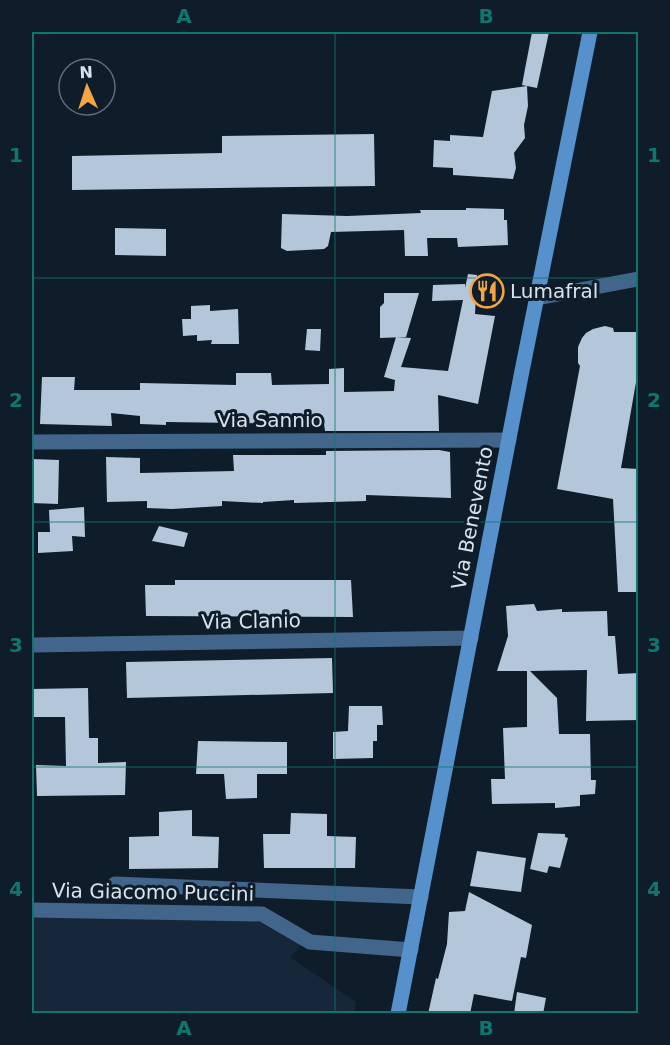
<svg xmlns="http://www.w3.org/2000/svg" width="670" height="1045" font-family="'DejaVu Sans',sans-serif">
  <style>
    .built { fill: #152739 }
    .building { fill: #b4c6d9 }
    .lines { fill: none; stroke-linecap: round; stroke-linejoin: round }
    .minor { stroke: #42668b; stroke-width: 15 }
    .secondary { stroke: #5691cc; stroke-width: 15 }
    .grid { fill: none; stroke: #0f766e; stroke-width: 1.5; stroke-opacity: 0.55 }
    .labels { text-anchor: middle; stroke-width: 6; stroke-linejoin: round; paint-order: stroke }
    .poi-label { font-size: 20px; fill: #d9e2ec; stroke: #0f1d2a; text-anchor: start }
    .street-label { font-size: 20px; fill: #d9e2ec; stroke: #0f1d2a }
    .neatline { fill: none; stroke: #0f766e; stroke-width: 2 }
    .grid-label { font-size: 20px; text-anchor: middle; font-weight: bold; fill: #0f766e }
  </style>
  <rect width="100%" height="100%" fill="#0f1d2a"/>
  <path class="built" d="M 32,915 L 260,919 L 311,936 L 290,957 L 356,1002 L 354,1014 L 32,1014 Z"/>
  <g class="building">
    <path d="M 532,32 L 549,32 L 537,88 L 522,85 Z"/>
    <path d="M 527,86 L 528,106 L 524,125 L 525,138 L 514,153 L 516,168 L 513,179 L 453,175 L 453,168 L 433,167 L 434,140 L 450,141 L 450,135 L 483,137 L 492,91 Z"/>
    <path d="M 374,134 L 375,186 L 72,190 L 72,156 L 222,153 L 222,136 Z"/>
    <path d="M 466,208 L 504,209 L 504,220 L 507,220 L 508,245 L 458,247 L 457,238 L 427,238 L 428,256 L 405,256 L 404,230 L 331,232 L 328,246 L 324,249 L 287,251 L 281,248 L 282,214 L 347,216 L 421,213 L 420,210 L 466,210 Z"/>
    <path d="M 115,228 L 166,229 L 166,256 L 115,255 Z"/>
    <path d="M 468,274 L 477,275 L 475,314 L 495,316 L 478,404 L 438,395 L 439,431 L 325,431 L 324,424 L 166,422 L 166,425 L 140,424 L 140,416 L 111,413 L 112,426 L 40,424 L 42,377 L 75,377 L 74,390 L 140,390 L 140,383 L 236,385 L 236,373 L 271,373 L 272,385 L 329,384 L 329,369 L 344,368 L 344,392 L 394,391 L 395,380 L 384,377 L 396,337 L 411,338 L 401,367 L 448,371 L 463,300 L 432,301 L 433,285 L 465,284 L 465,288 Z"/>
    <path d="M 384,293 L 419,293 L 406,337 L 380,338 L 380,307 L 384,303 Z"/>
    <path d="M 210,305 L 210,311 L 238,309 L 239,344 L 211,344 L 212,340 L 197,341 L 197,335 L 183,336 L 182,319 L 191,319 L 191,306 Z"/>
    <path d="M 605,326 L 613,328 L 614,332 L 638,332 L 638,371 L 621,468 L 639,469 L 639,592 L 618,592 L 613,499 L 557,489 L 580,366 L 578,363 L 578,347 L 582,338 L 586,333 L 593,329 Z"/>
    <path d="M 307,329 L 321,329 L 320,351 L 305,350 Z"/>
    <path d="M 439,450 L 450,452 L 451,498 L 366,495 L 366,501 L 294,503 L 294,500 L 263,502 L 263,503 L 222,501 L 222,506 L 172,509 L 147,508 L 147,501 L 107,502 L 106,457 L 140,458 L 140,473 L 234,471 L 233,455 L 326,455 L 326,451 Z"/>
    <path d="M 32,459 L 59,460 L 58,504 L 32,503 Z"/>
    <path d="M 84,507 L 85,537 L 72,536 L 73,551 L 38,553 L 38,532 L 50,532 L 49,510 Z"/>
    <path d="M 159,526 L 188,533 L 184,547 L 152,541 Z"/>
    <path d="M 175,580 L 351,580 L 353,617 L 146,616 L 145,585 L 175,585 Z"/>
    <path d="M 534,604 L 537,611 L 562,609 L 562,612 L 607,611 L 608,636 L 615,636 L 618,674 L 639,673 L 639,720 L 586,721 L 587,670 L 530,671 L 557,698 L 559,734 L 590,734 L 591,780 L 596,780 L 595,794 L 580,795 L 580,806 L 555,808 L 555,803 L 492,804 L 491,779 L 505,779 L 503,728 L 527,727 L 527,671 L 497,671 L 508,636 L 506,606 Z"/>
    <path d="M 332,658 L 333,693 L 127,698 L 126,662 Z"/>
    <path d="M 88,688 L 89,738 L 98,738 L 98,763 L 126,762 L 125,795 L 37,796 L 36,765 L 66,766 L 65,717 L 32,717 L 32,689 Z"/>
    <path d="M 349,706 L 382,706 L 383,725 L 377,725 L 377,741 L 373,741 L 373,758 L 333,759 L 333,732 L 348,731 Z"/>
    <path d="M 198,741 L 287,742 L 287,774 L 257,774 L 257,798 L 226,799 L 224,774 L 196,774 Z"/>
    <path d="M 192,810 L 192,836 L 219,837 L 218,868 L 129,869 L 129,837 L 159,836 L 159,812 Z"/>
    <path d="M 291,813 L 327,814 L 327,836 L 356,837 L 355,868 L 264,868 L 263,834 L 290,834 Z"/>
    <path d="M 538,833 L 565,834 L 565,837 L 568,838 L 560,868 L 549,866 L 547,873 L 530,869 Z"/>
    <path d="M 477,851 L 526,858 L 521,892 L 470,886 Z"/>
    <path d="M 469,892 L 532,925 L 526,958 L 521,957 L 512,1001 L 474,994 L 470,1014 L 428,1014 L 436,978 L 438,979 L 447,944 L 449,912 L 465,911 Z"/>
    <path d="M 517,992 L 546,998 L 543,1014 L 514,1014 Z"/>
  </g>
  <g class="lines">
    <g class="minor">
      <path d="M 537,298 L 638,279"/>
      <path d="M 32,442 L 509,440"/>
      <path d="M 32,645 L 471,638"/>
      <path d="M 115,884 L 421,897"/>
      <path d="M 32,910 L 262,914 L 310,942 L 411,950"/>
    </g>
    <path class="secondary" d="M 398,1014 L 521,376 L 590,32"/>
  </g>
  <path class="grid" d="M 335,32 L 335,1014M 32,278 L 638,278M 32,522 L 638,522M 32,767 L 638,767"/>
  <defs>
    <g id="restaurant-ring" transform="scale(1.725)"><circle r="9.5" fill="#0f1d2a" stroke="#f3a443" stroke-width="1.5"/><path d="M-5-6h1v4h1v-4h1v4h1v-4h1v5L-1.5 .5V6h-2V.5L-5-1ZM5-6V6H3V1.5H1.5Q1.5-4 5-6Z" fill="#f3a443"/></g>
  </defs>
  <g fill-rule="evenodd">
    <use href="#restaurant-ring" x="487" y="291"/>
  </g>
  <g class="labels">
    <g class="poi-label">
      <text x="510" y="298">Lumafral</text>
    </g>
    <g class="street-label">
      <text x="270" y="427">Via Sannio</text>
      <text transform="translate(472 518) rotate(-79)" y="7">Via Benevento</text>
      <text transform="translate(251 621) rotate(-1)" y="7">Via Clanio</text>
      <text transform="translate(153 892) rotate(1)" y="7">Via Giacomo Puccini</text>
    </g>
  </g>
  <rect width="670" height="1045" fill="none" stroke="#0f1d2a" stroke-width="66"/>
  <g transform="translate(87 87) rotate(357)"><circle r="28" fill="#0f1d2a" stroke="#606c78" stroke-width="1.5"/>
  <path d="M0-4.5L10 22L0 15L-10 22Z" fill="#f3a443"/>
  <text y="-9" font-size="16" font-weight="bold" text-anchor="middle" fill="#d9e2ec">N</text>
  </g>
  <rect x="33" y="33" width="604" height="979" class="neatline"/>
  <g class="grid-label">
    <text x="184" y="23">A</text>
    <text x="486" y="23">B</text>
    <text x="16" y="162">1</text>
    <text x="654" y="162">1</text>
    <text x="16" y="407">2</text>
    <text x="654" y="407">2</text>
    <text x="16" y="652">3</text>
    <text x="654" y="652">3</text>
    <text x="16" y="896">4</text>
    <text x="654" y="896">4</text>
    <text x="184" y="1035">A</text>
    <text x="486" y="1035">B</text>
  </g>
</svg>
